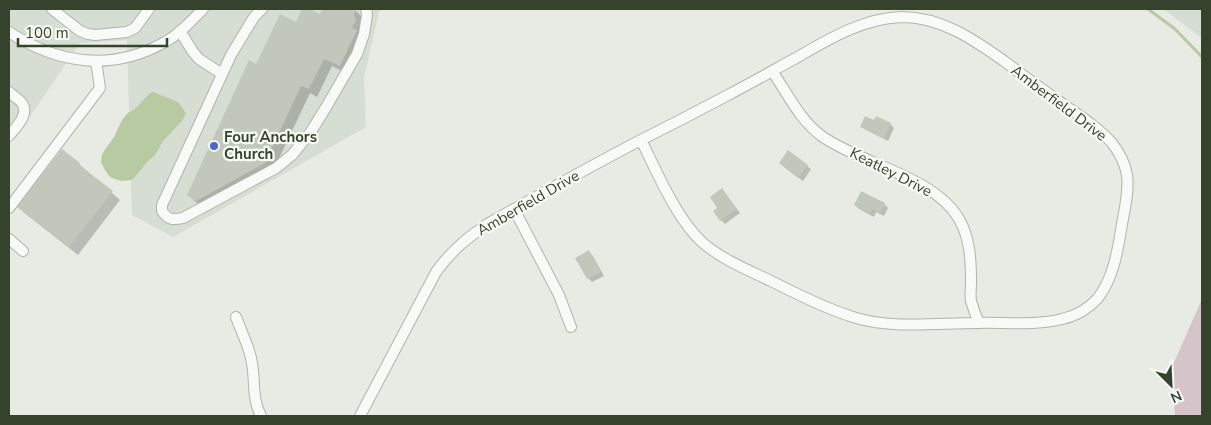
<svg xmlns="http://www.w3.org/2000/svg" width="1211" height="425" font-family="'Nunito Sans',sans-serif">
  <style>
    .built { fill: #d6ddd2 }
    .green { fill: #d5c5ca }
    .water { fill: #b7caa1 }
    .shadow { fill: #0003 }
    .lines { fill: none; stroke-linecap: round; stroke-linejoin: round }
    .stream { stroke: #b7caa1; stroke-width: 3 }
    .building { fill: #c1c8bb }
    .minor-casing { stroke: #aeb5a9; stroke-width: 12 }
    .minor { stroke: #f8faf7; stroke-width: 10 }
    .poi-dot { fill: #4e67cb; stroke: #f6f9f4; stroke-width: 2 }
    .labels { text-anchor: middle; stroke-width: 4.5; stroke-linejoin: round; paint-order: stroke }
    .street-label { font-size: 15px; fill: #36432c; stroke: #f6f9f4 }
    .poi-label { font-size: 15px; font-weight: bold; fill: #36432c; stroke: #f6f9f4; text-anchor: start }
  </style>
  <rect width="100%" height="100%" fill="#e7ebe4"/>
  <g class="built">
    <path d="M 9,9 L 382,9 L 379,12 L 364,77 L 366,127 L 173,237 L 132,215 L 127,40 L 80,43 L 36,108 L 9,143 Z"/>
    <path d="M 1163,9 L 1202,9 L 1202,38 Z"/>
  </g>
  <path class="green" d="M 1202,299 L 1202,416 L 1175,416 L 1172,367 Z"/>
  <path class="water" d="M 153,92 L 178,102 L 186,113 L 182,121 L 163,141 L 155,155 L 148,161 L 133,179 L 131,180 L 122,181 L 114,179 L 109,176 L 105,170 L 101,162 L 102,155 L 104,151 L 114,137 L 122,120 L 128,113 L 136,108 L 150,93 Z"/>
  <g class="shadow">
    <path d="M 303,9 L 307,9 L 321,15 L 324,9 L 351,9 L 356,11 L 364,19 L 364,29 L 348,74 L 332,66 L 317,97 L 310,93 L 273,171 L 205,208 L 197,203 L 188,195 L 257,65 L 297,23 Z"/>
    <path d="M 876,118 L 890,124 L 894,128 L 888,141 L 866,130 L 862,126 L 874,122 Z"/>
    <path d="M 79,164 L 120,200 L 78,255 L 27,215 L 19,207 Z"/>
    <path d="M 807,166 L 811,169 L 803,181 L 784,167 Z"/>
    <path d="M 722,190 L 740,213 L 725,224 L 721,220 L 719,208 Z"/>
    <path d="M 884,204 L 888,208 L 884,216 L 876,212 L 874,217 L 859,209 L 855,205 Z"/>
    <path d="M 589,252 L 593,256 L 604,276 L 592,282 L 588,278 Z"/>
  </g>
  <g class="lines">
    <path class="stream" d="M 1148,9 L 1175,29 L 1202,57"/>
  </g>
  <g class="building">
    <path d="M 302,9 L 310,9 L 320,14 L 322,9 L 354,9 L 356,10 L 354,15 L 356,20 L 352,28 L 357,30 L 340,66 L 324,59 L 309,89 L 301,86 L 265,163 L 196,201 L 187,195 L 249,60 L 256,64 L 280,14 L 296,22 Z"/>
    <path d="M 865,116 L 874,120 L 876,116 L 891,123 L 884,138 L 860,127 Z"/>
    <path d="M 62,149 L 80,163 L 79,165 L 113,191 L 69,247 L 17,207 Z"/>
    <path d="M 788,150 L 808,165 L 798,178 L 779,163 Z"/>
    <path d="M 722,188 L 737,209 L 720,221 L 713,211 L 717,208 L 710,197 Z"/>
    <path d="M 861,191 L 885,203 L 880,213 L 872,209 L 870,214 L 854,205 Z"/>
    <path d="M 589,250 L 601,272 L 587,279 L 575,258 Z"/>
  </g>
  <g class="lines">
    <g class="minor-casing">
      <g id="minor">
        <path d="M 52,9 L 80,31 L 88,34 L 95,35 L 127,32 L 135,28 L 149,9"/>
        <path d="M 262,9 L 254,17 L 231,55 L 162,205 L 162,211 C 168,220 173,220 183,218 L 276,168 L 292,155 L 310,133 L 325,109 L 357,54 L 364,34 L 367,15 L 366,9"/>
        <path d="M 180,31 L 193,52 L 199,59 L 222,74"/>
        <path d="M 9,32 C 58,64 112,72 165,42 C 180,34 191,21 203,9"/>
        <path d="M 772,71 C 788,94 800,121 823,137 C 862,164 935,177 959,219 C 970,238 971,260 971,282 C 971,288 970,295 971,301 C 973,308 976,316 979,323"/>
        <path d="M 9,92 C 13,96 19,99 22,103 C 30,115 15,128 9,136"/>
        <path d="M 9,208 L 100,88 L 96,61"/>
        <path d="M 514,209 L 559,295 L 571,327"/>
        <path d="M 9,239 L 23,251"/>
        <path d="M 236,317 C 241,331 248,344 251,358 C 256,378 251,398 261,416"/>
        <path d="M 360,416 L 436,272 C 452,250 467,238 489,223 C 539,195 589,167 639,141 C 669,126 698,111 728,95 C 751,83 774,70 796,58 C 829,39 863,18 902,17 C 941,17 973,39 1004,61 C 1021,74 1039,87 1056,99 C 1075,113 1096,125 1112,143 C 1119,152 1125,163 1127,175 C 1129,191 1125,208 1122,224 C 1118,249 1114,277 1098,298 C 1088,309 1076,316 1062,319 C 1035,326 1004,322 977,323 C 938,323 894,329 856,318 C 827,309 799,295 771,281 C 748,270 723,260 703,243 C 677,220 657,172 641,140"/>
      </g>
    </g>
    <use href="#minor" class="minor"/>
  </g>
  <circle class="poi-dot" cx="214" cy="146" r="5"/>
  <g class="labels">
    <g class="street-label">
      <text transform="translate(1059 103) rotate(37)" y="5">Amberfield Drive</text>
      <text transform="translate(891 172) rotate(27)" y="5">Keatley Drive</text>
      <text transform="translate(528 203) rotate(-30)" y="5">Amberfield Drive</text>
    </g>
    <g class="poi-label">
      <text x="224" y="142">Four Anchors<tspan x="224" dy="17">Church</tspan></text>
    </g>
  </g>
  <rect width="1211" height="425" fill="none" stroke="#36432c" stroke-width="20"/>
  <g transform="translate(1171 385) rotate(156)" stroke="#f6f9f4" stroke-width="4" paint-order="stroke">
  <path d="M0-4L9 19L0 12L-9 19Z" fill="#36432c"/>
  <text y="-8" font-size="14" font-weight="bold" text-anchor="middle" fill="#36432c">N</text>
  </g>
  <path d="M18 38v8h149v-8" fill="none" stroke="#36432c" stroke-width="2.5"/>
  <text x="25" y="38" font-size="15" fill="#36432c" stroke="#f6f9f4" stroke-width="4" paint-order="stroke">100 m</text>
</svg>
